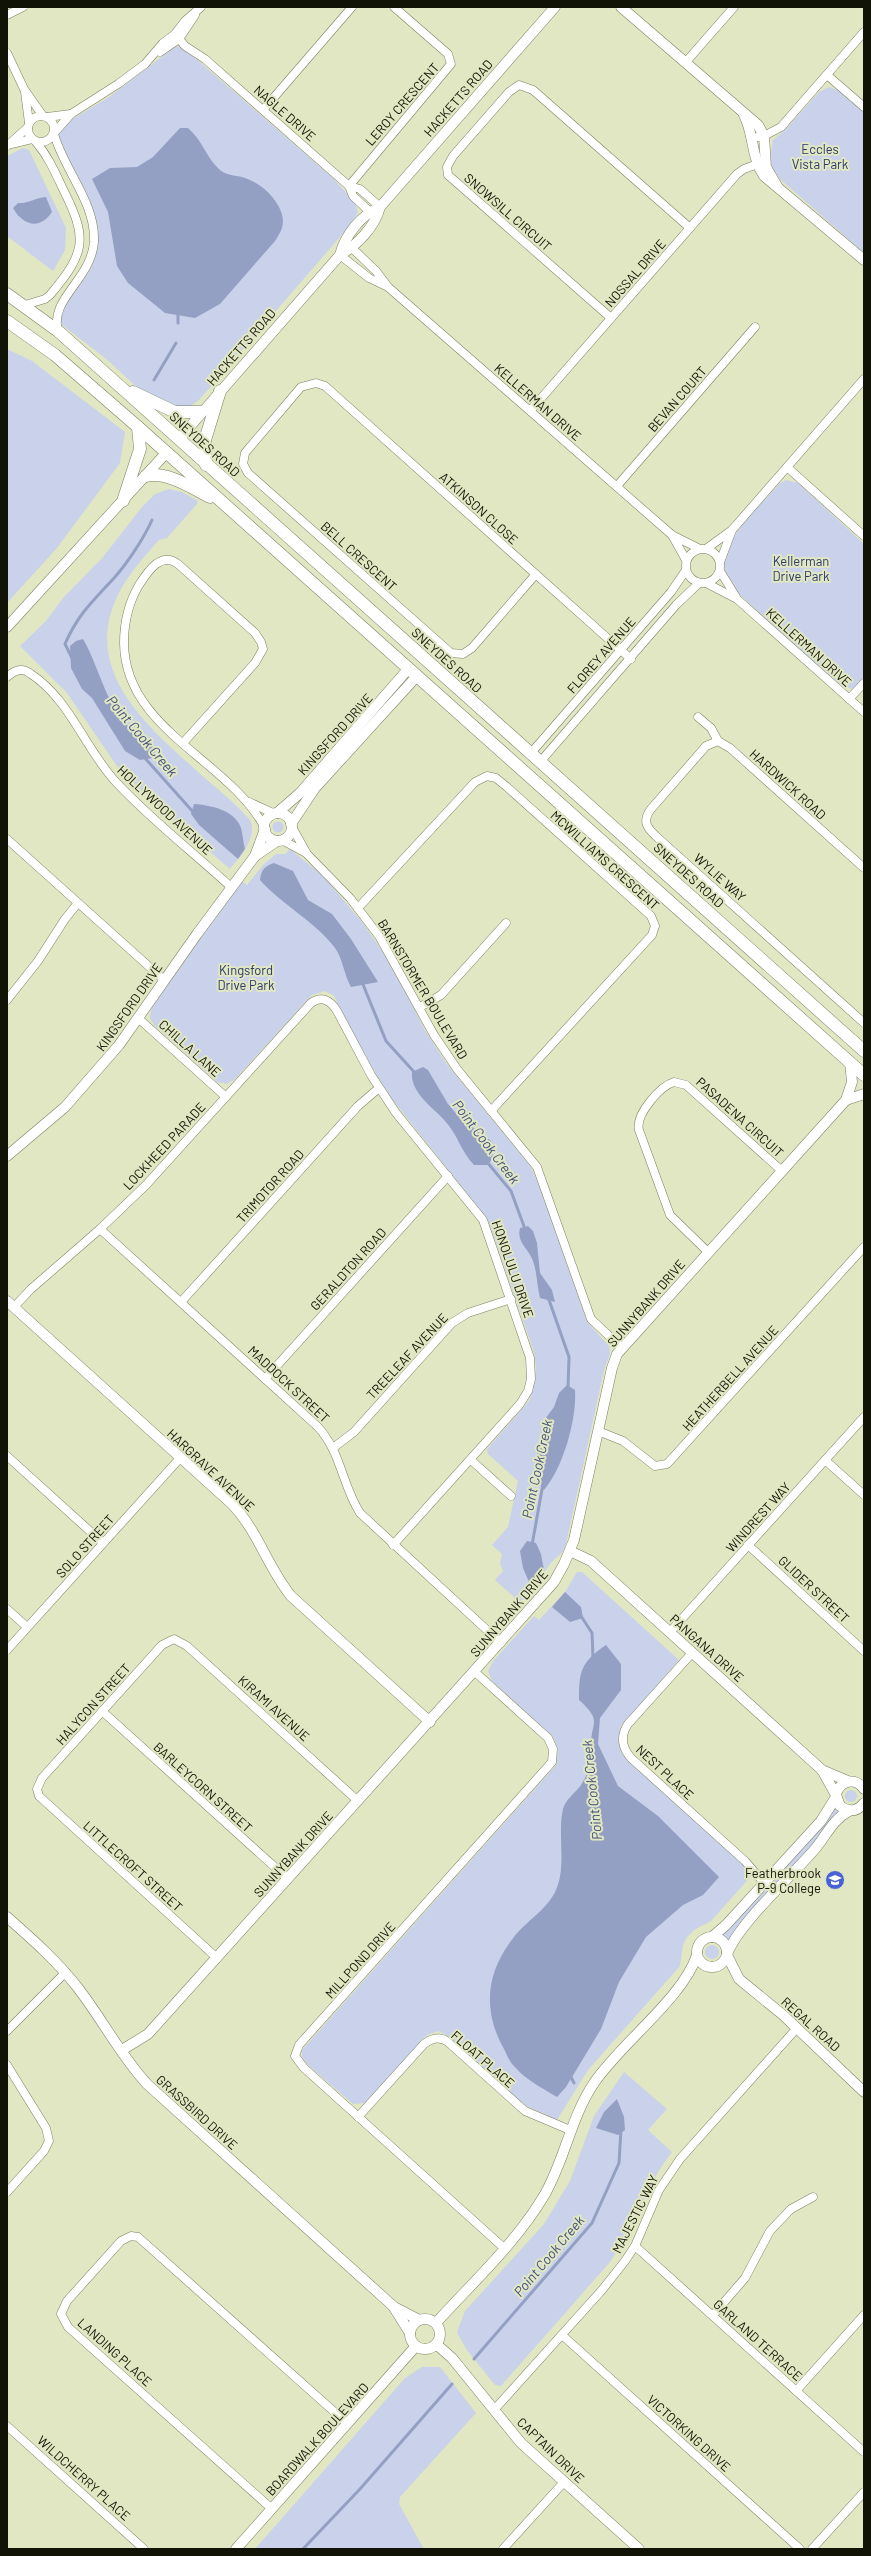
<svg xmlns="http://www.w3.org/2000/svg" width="871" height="2556" font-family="Barlow,sans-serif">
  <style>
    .green { fill: #c9d2ea }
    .water { fill: #94a0c3 }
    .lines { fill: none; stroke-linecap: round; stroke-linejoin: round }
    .stream { stroke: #94a0c3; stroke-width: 3 }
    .minor-casing { stroke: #7b8160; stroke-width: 9 }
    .tertiary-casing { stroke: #7b8160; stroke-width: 11 }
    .secondary-casing { stroke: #7b8160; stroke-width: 13 }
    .minor { stroke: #fff; stroke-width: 8 }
    .tertiary { stroke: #fff; stroke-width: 10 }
    .secondary { stroke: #fff; stroke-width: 12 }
    .labels { text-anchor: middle; stroke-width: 4; stroke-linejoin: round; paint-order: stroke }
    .street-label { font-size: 13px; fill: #111306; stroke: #e1e7c2 }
    .park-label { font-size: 13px; fill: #2d3a68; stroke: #e1e7c2 }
    .poi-label { font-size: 13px; fill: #111306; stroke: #e1e7c2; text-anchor: end }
    .water-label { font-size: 14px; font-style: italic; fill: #404f7f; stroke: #e1e7c2 }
  </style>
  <rect width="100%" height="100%" fill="#e1e7c2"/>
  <g class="green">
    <path d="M 176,46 L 185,49 L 334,179 L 355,203 L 358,212 L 352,223 L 199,400 L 189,407 L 180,409 L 140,390 L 104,357 L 62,325 L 59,314 L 97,240 L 60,145 L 58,134 L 66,123 L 109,97 Z"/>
    <path d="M 829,87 L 838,90 L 864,112 L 864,253 L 780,179 L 773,169 L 770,160 L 773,140 L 785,130 L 819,92 Z"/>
    <path d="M 23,148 L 29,150 L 66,228 L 65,250 L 53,271 L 7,236 L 7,156 Z"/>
    <path d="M 7,349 L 32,361 L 125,432 L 120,463 L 57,548 L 7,603 Z"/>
    <path d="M 786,480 L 798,483 L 864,544 L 864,677 L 853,689 L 836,684 L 737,592 C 732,584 724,575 724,564 C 723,538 763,503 780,483 Z"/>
    <path d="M 169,489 L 182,492 L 198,501 L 197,504 L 167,538 L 159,540 C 142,559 123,580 114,604 C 84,679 158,735 206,779 C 221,792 237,805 250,820 C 258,838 240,856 230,869 L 175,822 L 119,769 L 67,693 L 20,646 L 46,621 L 63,598 L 103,557 L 142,507 L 155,494 Z"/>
    <circle cx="278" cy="827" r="5.5"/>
    <path d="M 290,849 L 323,876 L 362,922 L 389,961 L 426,1032 L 446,1063 L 531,1167 L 542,1192 L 587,1322 L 609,1346 L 610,1354 L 604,1370 L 566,1544 C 561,1557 559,1554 551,1563 C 541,1576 533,1591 520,1602 L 517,1603 L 514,1597 L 495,1580 L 503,1571 L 500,1563 L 502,1554 L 492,1545 L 508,1527 L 518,1481 L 488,1454 L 487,1449 L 529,1401 L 534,1386 L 536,1367 L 534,1352 L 488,1220 L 392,1099 L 363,1053 L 334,996 L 325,991 L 312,995 L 235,1079 L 227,1084 L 217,1082 L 154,1025 L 150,1018 L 152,1006 L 242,881 L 247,885 L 264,864 L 276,854 L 285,854 Z"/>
    <path d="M 577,1572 L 582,1572 L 679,1660 L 621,1726 L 618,1740 L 622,1754 L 753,1874 L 711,1921 L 694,1930 L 687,1937 L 683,1945 L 680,1966 L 588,2070 L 557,2120 L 526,2106 L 445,2034 L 438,2031 L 427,2035 L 365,2103 L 353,2104 L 308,2065 L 302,2057 L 302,2050 L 556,1765 L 558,1750 L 553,1737 L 492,1681 L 488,1671 L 494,1660 L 534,1616 L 539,1620 L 565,1592 Z"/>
    <circle cx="851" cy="1796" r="6"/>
    <path d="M 835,1808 L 839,1812 L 823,1834 L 789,1871 L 785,1867 Z"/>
    <path d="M 783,1869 L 788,1873 L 729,1941 L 722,1934 Z"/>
    <circle cx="712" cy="1952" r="7"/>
    <path d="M 624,2072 L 667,2109 L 648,2130 L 672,2152 C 645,2186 634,2227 610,2262 L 501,2386 L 495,2385 L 466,2349 L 457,2332 L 465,2311 L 544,2224 L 570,2181 L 594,2116 Z"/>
    <path d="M 422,2367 L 440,2367 L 476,2413 L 400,2497 L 399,2504 L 424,2549 L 255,2549 L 405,2378 Z"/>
  </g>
  <g class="water">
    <path d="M 180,128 L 188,128 C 202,140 206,156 217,167 C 224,175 232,175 242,177 C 258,182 271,192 279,207 C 286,221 283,229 275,241 L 220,304 L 195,318 L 165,313 L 128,283 L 117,266 L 108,212 L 92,179 L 110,168 L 137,167 L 153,157 Z"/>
    <path d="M 46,197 L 52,212 C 40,230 23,226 13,208 L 18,203 C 27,204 35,198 46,197 Z"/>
    <path d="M 83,639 C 103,673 109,726 150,740 L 155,752 L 153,758 L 140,760 L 125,751 L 92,698 L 82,689 L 71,668 L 70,646 L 76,641 Z"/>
    <path d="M 194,804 C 210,805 235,810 241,828 C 243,835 243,842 245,849 L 238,859 L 199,825 L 191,814 Z"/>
    <path d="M 274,863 L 293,871 L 308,900 L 332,914 L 351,939 L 378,982 L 351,987 C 344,975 343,959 335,948 C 315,921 283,906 260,880 C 261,871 264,866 274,863 Z"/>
    <path d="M 423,1067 L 428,1070 L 448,1104 L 460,1118 L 491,1141 L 493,1157 L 488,1165 L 474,1165 C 460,1150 458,1135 445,1121 C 433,1107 410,1093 412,1072 Z"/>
    <path d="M 528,1226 L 533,1231 L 537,1243 L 540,1273 L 552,1290 L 555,1302 L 540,1298 C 537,1286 537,1272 533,1261 C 529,1249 516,1242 520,1228 Z"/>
    <path d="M 567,1385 L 575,1390 C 577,1419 563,1468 544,1490 L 535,1477 L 536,1458 L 545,1419 L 554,1407 L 559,1393 Z"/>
    <path d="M 527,1541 L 536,1543 L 541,1554 L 545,1575 L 532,1589 L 523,1568 L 520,1551 Z"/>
    <path d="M 565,1592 L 581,1607 L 583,1618 L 570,1622 L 552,1607 Z"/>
    <path d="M 606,1645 L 621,1664 L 621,1690 L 600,1718 L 598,1744 L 618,1786 L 658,1816 L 719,1877 L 703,1895 L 683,1905 L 646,1937 L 619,1982 L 601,2029 L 566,2087 L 557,2097 C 542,2088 526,2080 515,2067 C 510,2063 507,2055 504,2049 C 482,2010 486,1972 514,1937 C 526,1921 547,1910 556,1890 C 567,1864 557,1836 563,1809 C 565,1800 576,1792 581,1785 C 592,1767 591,1765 591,1745 C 591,1721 603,1722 579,1700 C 579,1671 581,1662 606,1645 Z"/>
    <path d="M 617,2099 L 624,2117 L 625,2130 L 618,2135 L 596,2128 L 604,2112 Z"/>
  </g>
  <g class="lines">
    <g class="stream">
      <path d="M 178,315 L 178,323"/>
      <path d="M 154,380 L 176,343"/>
      <path d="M 72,658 L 65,644 C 78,614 93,601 115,577 C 128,562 144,538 152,520"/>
      <path d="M 144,757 L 194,813"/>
      <path d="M 362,982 L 386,1041 L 416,1074"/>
      <path d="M 487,1162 L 511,1191 L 525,1229"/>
      <path d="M 548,1297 L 569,1357 L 568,1388"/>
      <path d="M 532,1545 L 543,1484"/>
      <path d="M 581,1616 L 592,1633 L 593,1657"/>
      <path d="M 571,2077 L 574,2083"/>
      <path d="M 474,2359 L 592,2223 L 619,2163 L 621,2129"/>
      <path d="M 303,2549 L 360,2489 L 452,2384"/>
    </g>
    <g class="minor-casing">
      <g id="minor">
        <path d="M 7,15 L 23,7"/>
        <path d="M 175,34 L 185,46 L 205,59 L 349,186 L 353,196 L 369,211"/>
        <path d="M 160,52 L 179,39 L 195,15"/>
        <path d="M 7,53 L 24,89 L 43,116"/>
        <path d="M 685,63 L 734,7"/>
        <path d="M 827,75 L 864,107"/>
        <path d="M 25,92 L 29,123"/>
        <path d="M 263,110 L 352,7"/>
        <circle cx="41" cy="129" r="13"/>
        <path d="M 47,117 L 71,114"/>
        <path d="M 54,133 L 71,114 L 118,84 L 145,64 L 163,43 L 175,34 L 185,21 L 201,7"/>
        <path d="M 54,134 C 64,170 96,203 94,242 C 91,280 49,299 58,331"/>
        <path d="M 752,138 L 764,136 L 781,127 L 864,32"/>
        <path d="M 11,144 L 32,139"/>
        <path d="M 7,146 L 28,127"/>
        <path d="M 349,186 L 451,64 L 448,54 L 394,7"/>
        <path d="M 349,186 L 360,189 L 380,207"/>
        <path d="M 352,248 L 376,271 L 388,287 L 672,535 L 700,549"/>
        <path d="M 340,255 L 369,278 L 388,287"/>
        <path d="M 25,305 L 45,299 L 50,295 C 86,252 88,239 63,189 C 55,172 48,156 36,142"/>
        <path d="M 611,318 L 448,175 L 447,167 L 453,156 L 509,92 L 519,85 L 533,90 L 690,228"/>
        <path d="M 530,411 L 737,174 L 744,169 L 763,162"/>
        <path d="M 787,467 L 864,536"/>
        <path d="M 617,486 L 755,327"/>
        <path d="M 672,535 L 686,560"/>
        <circle cx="703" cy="566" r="17"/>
        <path d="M 706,549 L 732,530 L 864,379"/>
        <path d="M 720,562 L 732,530"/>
        <path d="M 720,571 L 736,597"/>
        <path d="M 536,574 L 472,648 L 463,654 L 451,653 L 248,473 L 243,464 L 245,453 L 301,387 L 316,383 L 325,386 L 614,644 L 631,659"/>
        <path d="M 706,583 L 737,599 L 864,712"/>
        <path d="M 7,677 C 15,670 22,667 31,674 C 70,700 84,747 115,781 C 150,819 193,852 231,887"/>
        <path d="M 849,699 L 864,683"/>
        <path d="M 698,717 L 711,728 L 718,741 L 730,748 L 864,868"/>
        <path d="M 718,741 L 706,746 L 651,809 C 641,822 648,829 658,838 L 864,1023"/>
        <path d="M 183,743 L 255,663 L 263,649 L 261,642 L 255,633 L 178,564 C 161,551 148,571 139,585 C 129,602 124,622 124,643 C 125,730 228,759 265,828"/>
        <path d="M 531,753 L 671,592 L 686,570"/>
        <path d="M 540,762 L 676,605 L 699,583"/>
        <path d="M 249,802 L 275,814"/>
        <path d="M 292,827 L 307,854 L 350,898 L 379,936 L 434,1035 L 457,1069 L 537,1167 L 591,1319 L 622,1348"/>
        <path d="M 7,839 L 164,980"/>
        <path d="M 282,840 L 306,853"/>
        <path d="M 358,908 L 475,782 L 487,776 L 496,778 L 507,787 L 651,916 L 655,926 L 652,935 L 491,1111"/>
        <path d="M 7,1000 L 38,961 L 65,919 L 78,903"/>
        <path d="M 420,1007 L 441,995 L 506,923"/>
        <path d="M 138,1018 L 226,1097"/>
        <path d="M 100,1229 L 317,1426 C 341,1451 342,1485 360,1513 L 501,1643"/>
        <path d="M 708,1252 L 670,1215 L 639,1130 C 635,1115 660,1086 674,1082 L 686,1085 L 782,1171"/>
        <path d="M 181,1302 L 358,1106 L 379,1088"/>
        <path d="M 14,1307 L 31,1289 L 100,1229 L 146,1185 L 311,1003 C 322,995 331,1001 337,1011 L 371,1075 L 396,1113 L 483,1220 L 530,1358 L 531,1379 L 528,1391 L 520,1404 L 393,1545"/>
        <path d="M 265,1379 L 448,1176"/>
        <path d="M 598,1431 L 623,1441 L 655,1466 L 667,1464 L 864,1247"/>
        <path d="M 333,1448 L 354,1432 L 452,1323 L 468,1313 L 511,1299"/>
        <path d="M 7,1456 L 103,1543"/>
        <path d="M 471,1460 L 511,1496"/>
        <path d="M 825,1460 L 864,1495"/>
        <path d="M 748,1545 L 864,1651"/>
        <path d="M 7,1609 L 27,1627"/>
        <path d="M 670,1632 L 864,1417"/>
        <path d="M 7,1650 L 181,1457"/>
        <path d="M 692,1653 L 628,1724 C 620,1736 622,1748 631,1758 L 745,1861 L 764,1883"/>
        <path d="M 475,1672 L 548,1738 L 553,1749 L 552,1762 L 299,2045 L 295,2056 L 304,2068 L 504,2248"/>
        <path d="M 102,1711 L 288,1879"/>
        <path d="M 217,1958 L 39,1796 L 37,1789 L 42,1778 L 162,1645 L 174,1639 L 187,1646 L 358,1801"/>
        <path d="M 7,2031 L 66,1972"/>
        <path d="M 7,2065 L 46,2128 L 49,2141 L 44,2151 L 7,2192"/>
        <path d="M 358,2117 L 424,2044 C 432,2038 440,2036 448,2042 L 525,2111 L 570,2130"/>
        <path d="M 635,2246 L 864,2452"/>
        <path d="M 713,2315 L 745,2278 L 770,2231 L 791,2209 L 813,2197"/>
        <path d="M 562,2335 L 800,2549"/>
        <path d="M 796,2391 L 864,2315"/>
        <path d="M 494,2410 L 602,2290 L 625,2261 L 635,2246 L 659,2190 L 680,2159 L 797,2028"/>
        <path d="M 7,2426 L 144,2549"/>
        <path d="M 272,2509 L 68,2327 L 61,2314 L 67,2301 L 121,2241 L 131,2236 L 138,2237 L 348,2424"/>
        <path d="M 503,2549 L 564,2482"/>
        <path d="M 812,2549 L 864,2492"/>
      </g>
    </g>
    <g class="tertiary-casing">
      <g id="tertiary">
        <path d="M 621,7 L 758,125 L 764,136 L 766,167 L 777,186"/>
        <path d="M 744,115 C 754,134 751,157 764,176 L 864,260"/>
        <path d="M 340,255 C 345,235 361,215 380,207"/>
        <path d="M 179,439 L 340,255 C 357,245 375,227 380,207 L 555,7"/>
        <path d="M 7,627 L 167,452"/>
        <path d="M 277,813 L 300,793 L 409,668"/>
        <circle cx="278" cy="827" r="14"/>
        <path d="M 291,824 L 315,788 L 417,676"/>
        <path d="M 255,856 L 277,841"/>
        <path d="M 846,1100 L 864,1094"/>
        <path d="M 7,1156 L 65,1107 L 119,1045 L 197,934 L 255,856 L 265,829"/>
        <path d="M 7,1301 L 232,1504 C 258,1531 268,1568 291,1596 L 430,1722"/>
        <path d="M 570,1551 L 591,1561 L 822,1770 L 848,1781"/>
        <path d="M 822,1770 L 836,1795"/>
        <path d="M 864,1789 C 855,1776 839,1781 836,1795 L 840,1806 C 849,1812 857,1812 864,1803"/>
        <path d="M 7,1917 C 32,1939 57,1961 78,1988 C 102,2019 121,2056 147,2084 L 393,2306 L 410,2333"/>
        <circle cx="712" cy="1952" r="15"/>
        <path d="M 712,1937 L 726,1925 L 821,1821 L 836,1797"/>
        <path d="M 727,1954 C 740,1922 791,1877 815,1849 C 826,1836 833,1819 849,1811"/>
        <path d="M 727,1955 L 739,1979 L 783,2015 L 864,2092"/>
        <path d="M 122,2050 L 148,2034 L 554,1582 L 564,1564 L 574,1540 L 612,1368 L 617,1354 L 846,1100 L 852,1082 L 850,1062"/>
        <path d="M 394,2307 L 419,2320"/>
        <circle cx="425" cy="2334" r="15"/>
        <path d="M 436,2323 C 473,2282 517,2242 545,2194 C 565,2159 571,2117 594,2083 C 621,2043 683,1998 697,1955"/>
        <path d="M 436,2344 L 452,2358 L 521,2443 L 639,2549"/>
        <path d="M 236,2549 L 416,2346"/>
      </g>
    </g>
    <g class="secondary-casing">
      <g id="secondary">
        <path d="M 7,294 L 58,331 L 864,1051"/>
        <path d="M 7,321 L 55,355 L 138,427 L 864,1075"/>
        <path d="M 133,392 L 175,412 L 200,412"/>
        <path d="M 206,465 L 205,440 L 220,391"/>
        <path d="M 146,476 C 167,471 192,488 210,497"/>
        <path d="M 123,501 L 140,449 L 138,427"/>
      </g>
    </g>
    <use href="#minor" class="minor"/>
    <use href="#tertiary" class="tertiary"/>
    <use href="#secondary" class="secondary"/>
  </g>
  <defs>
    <g id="school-disc" transform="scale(1)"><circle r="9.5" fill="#4963d7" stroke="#e1e7c2"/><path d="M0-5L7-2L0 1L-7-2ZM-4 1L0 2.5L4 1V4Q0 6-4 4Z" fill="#fff"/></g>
  </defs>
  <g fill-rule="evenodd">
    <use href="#school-disc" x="835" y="1880"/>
  </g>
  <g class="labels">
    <g class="street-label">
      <text transform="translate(458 98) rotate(-49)" y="5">HACKETTS ROAD</text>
      <text transform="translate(402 104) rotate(-49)" y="5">LEROY CRESCENT</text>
      <text transform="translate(285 113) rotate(41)" y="5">NAGLE DRIVE</text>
      <text transform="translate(508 212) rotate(41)" y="5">SNOWSILL CIRCUIT</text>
      <text transform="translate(635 273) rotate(-49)" y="5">NOSSAL DRIVE</text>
      <text transform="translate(241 347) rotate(-49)" y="5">HACKETTS ROAD</text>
      <text transform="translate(677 399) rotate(-49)" y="5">BEVAN COURT</text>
      <text transform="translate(538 402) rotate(41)" y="5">KELLERMAN DRIVE</text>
      <text transform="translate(205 444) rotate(42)" y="5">SNEYDES ROAD</text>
      <text transform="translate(479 508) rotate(42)" y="5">ATKINSON CLOSE</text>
      <text transform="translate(359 556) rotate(42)" y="5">BELL CRESCENT</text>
      <text transform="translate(809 647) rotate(42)" y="5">KELLERMAN DRIVE</text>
      <text transform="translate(601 655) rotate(-49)" y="5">FLOREY AVENUE</text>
      <text transform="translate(447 660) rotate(42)" y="5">SNEYDES ROAD</text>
      <text transform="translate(335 734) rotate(-48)" y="5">KINGSFORD DRIVE</text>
      <text transform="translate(788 784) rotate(42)" y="5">HARDWICK ROAD</text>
      <text transform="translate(165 810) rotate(43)" y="5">HOLLYWOOD AVENUE</text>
      <text transform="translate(605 860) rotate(42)" y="5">MCWILLIAMS CRESCENT</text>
      <text transform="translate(689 875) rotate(42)" y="5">SNEYDES ROAD</text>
      <text transform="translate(720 877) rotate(42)" y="5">WYLIE WAY</text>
      <text transform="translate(423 989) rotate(59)" y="5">BARNSTORMER BOULEVARD</text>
      <text transform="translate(129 1007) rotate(-55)" y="5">KINGSFORD DRIVE</text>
      <text transform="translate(190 1048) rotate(42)" y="5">CHILLA LANE</text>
      <text transform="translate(740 1117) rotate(42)" y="5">PASADENA CIRCUIT</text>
      <text transform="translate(164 1146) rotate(-47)" y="5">LOCKHEED PARADE</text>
      <text transform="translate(270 1186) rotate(-48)" y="5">TRIMOTOR ROAD</text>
      <text transform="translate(348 1269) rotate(-48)" y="5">GERALDTON ROAD</text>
      <text transform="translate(513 1269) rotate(71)" y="5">HONOLULU DRIVE</text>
      <text transform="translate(646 1303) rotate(-49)" y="5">SUNNYBANK DRIVE</text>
      <text transform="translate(407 1356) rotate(-47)" y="5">TREELEAF AVENUE</text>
      <text transform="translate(730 1378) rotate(-48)" y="5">HEATHERBELL AVENUE</text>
      <text transform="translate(289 1384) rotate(43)" y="5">MADDOCK STREET</text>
      <text transform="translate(211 1470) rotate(43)" y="5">HARGRAVE AVENUE</text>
      <text transform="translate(758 1517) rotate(-48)" y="5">WINDREST WAY</text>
      <text transform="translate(85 1546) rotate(-48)" y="5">SOLO STREET</text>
      <text transform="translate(814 1589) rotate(43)" y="5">GLIDER STREET</text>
      <text transform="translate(509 1613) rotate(-49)" y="5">SUNNYBANK DRIVE</text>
      <text transform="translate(707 1648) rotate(42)" y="5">PANGANA DRIVE</text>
      <text transform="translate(93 1704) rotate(-48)" y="5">HALYCON STREET</text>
      <text transform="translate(274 1708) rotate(42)" y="5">KIRAMI AVENUE</text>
      <text transform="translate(665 1772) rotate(43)" y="5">NEST PLACE</text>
      <text transform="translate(203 1787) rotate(42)" y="5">BARLEYCORN STREET</text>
      <text transform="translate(293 1854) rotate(-48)" y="5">SUNNYBANK DRIVE</text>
      <text transform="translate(133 1866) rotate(42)" y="5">LITTLECROFT STREET</text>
      <text transform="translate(360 1960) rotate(-48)" y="5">MILLPOND DRIVE</text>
      <text transform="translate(811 2024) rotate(42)" y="5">REGAL ROAD</text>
      <text transform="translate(483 2059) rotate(41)" y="5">FLOAT PLACE</text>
      <text transform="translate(197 2112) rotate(42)" y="5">GRASSBIRD DRIVE</text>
      <text transform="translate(635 2214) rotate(-63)" y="5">MAJESTIC WAY</text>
      <text transform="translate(758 2340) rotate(42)" y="5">GARLAND TERRACE</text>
      <text transform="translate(115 2352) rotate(42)" y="5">LANDING PLACE</text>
      <text transform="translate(689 2433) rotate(42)" y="5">VICTORKING DRIVE</text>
      <text transform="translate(317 2439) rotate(-48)" y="5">BOARDWALK BOULEVARD</text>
      <text transform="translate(551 2450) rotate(44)" y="5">CAPTAIN DRIVE</text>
      <text transform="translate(84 2478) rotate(42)" y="5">WILDCHERRY PLACE</text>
    </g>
    <g class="park-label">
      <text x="820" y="154">Eccles<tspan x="820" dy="15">Vista Park</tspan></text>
      <text x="801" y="566">Kellerman<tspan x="801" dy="15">Drive Park</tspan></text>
      <text x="246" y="975">Kingsford<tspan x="246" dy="15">Drive Park</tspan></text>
    </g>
    <g class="poi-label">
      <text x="821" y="1878">Featherbrook<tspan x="821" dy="15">P-9 College</tspan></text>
    </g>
    <g class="water-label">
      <text transform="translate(142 736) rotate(50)" y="5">Point Cook Creek</text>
      <text transform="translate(486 1142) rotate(53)" y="5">Point Cook Creek</text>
      <text transform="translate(537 1469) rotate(-78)" y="5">Point Cook Creek</text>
      <text transform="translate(592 1790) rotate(-96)" y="5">Point Cook Creek</text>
      <text transform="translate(549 2256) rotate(-50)" y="5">Point Cook Creek</text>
    </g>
  </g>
  <rect width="871" height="2556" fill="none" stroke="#111306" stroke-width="16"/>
</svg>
